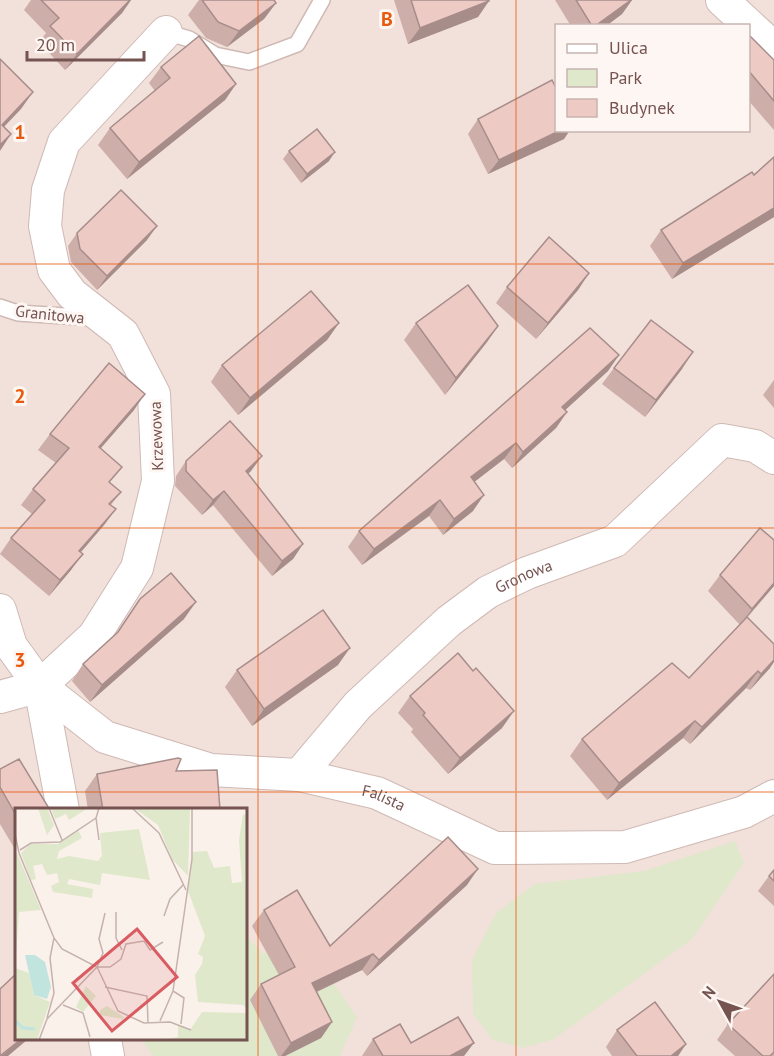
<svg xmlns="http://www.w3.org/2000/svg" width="774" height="1056" font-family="'PT Sans',sans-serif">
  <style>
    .residential { fill: #f2e1da; fill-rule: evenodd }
    .green { fill: #dfe8ca }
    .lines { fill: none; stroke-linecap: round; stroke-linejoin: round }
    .lane-casing { stroke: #cfb9b4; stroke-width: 18 }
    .street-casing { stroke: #cfb9b4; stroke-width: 34 }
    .lane { stroke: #fff; stroke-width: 15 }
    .street { stroke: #fff; stroke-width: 32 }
    .wall { fill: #cdaea9 }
    .shaded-wall { fill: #a78d8a }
    .building { fill: #eecac5; stroke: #a78d8a; stroke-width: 1.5 }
    .grid { fill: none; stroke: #e8590c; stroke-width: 1.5; stroke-opacity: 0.55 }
    .labels { text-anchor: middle; stroke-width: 6; stroke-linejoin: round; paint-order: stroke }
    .street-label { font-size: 16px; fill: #755350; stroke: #fef6f2 }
    .inset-river { fill: none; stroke: #c1e4df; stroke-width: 3 }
    .inset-road { fill: none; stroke: #c5b2ad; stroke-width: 1.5 }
    .view { fill: #da5c63; fill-opacity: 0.15; stroke: #da5c63; stroke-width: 3 }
    .inset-edge { fill: none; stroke: #755350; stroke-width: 3 }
    .grid-label { font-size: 20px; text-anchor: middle; font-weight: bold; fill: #e8590c; stroke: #fef6f2; stroke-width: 6; stroke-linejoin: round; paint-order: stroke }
  </style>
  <rect width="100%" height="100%" fill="#fbf1eb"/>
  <path class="residential" d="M 0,0 L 774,0 L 774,1056 L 0,1056 ZM 556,26 L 748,26 L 748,130 L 556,130 ZM 16,810 L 246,810 L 246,1040 L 16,1040 Z"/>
  <g class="green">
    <path d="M 735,841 L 744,863 L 692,939 L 554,1039 L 523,1048 L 493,1040 L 473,1014 L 472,960 L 496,913 L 535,884 L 644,871 Z"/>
    <path d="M 246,936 L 263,954 L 301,937 L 357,1017 L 340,1056 L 153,1056 L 142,1040 L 246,1040 Z"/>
  </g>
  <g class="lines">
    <g class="lane-casing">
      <g id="lane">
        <path d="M 166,32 L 189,39 L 215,55 L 249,62 L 297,44 L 322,0"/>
        <path d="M 0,307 L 18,313 L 95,318"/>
      </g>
    </g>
    <g class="street-casing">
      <g id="street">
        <path d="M 722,0 L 774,48"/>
        <path d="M 0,610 L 11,646 L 40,686"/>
        <path id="s1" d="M 0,697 L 40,686 L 105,737 L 211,770 L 299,775 L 377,793 L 495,848 L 625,847 L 744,812 L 774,796"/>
        <path id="s2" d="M 299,775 L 358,705 L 449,621 L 488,592 L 527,573 L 615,541 L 722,440 L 755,446 L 774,458"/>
        <path d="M 63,810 L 40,686 L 94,636 L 137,568 L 158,481 L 154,394 L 123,334 L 72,294 L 54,270 L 45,226 L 48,190 L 64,142 L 166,32"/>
        <path d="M 105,1040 L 108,1056"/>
      </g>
    </g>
    <use href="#lane" class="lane"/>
    <use href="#street" class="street"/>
  </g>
  <g class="wall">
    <path d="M 31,0 L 131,0 L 122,13 L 65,70 L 39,42 L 46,33 L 24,10 Z"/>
    <path d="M 199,0 L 274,0 L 276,3 L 264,19 L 227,47 L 206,38 L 188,15 Z"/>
    <path d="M 394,0 L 489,0 L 478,17 L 408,44 Z"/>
    <path d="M 555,0 L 632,0 L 622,14 L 606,26 L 571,26 Z"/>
    <path d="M 748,34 L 774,60 L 774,130 L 748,100 Z"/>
    <path d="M 161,67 L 236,84 L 225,100 L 127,179 L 98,145 L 110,128 L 155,91 L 149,83 Z"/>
    <path d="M 478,119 L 556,130 L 570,130 L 564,139 L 488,174 L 468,134 Z"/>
    <path d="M 289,151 L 329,161 L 301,183 L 283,159 Z"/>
    <path d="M 774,157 L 774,217 L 672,279 L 650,246 L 661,230 L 754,175 Z"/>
    <path d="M 77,233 L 147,240 L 97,290 L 71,262 L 68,246 Z"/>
    <path d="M 589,273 L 578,290 L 536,339 L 496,303 L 507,287 Z"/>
    <path d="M 339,323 L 327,340 L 238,415 L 211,382 L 222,365 Z"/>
    <path d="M 416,323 L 498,326 L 487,342 L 445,395 L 404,340 Z"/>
    <path d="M 619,355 L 608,371 L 565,410 L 567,412 L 556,428 L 512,468 L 504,459 L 474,482 L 473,511 L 443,535 L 429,516 L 362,565 L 348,547 L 359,531 Z"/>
    <path d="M 614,368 L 682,369 L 645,417 L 602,384 Z"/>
    <path d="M 774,380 L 774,408 L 763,395 Z"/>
    <path d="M 134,410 L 100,449 L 110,483 L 121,492 L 111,505 L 116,509 L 104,525 L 81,552 L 71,570 L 49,596 L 0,554 L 11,538 L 32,514 L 21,505 L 33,489 L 56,463 L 38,450 L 50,434 Z"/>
    <path d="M 186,461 L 251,471 L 248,474 L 303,544 L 293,559 L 272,576 L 213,505 L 202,515 L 175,486 L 176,476 Z"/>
    <path d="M 774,540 L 774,586 L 747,618 L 770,668 L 750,690 L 746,688 L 690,744 L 683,738 L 607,800 L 570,756 L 582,739 L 689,678 L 740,625 L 708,591 L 720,575 Z"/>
    <path d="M 140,599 L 184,619 L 90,702 L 72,681 L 83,664 L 116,634 Z"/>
    <path d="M 338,665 L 252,726 L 225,687 L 237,670 Z"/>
    <path d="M 410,696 L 502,728 L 448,774 L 411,732 L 413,729 L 398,713 Z"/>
    <path d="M 0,769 L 16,810 L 16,851 L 0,824 Z"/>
    <path d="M 176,771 L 220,810 L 88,810 L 85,791 L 97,774 Z"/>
    <path d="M 774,870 L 774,906 L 758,891 L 769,876 Z"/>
    <path d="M 467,885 L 367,976 L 362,970 L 317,992 L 332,1022 L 321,1038 L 285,1056 L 278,1056 L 250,1000 L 261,984 L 279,975 L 252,926 L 264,910 L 330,946 Z"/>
    <path d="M 774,974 L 774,1056 L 735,1056 L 717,1040 L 728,1024 Z"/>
    <path d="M 617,1030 L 686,1044 L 678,1056 L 612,1056 L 606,1047 Z"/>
    <path d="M 373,1039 L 411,1043 L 464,1056 L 362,1056 Z"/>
  </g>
  <g class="shaded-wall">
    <path d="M 130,0 L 131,0 L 122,13 L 65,70 L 77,54 Z"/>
    <path d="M 631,0 L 632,0 L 622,14 L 606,26 L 595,26 Z"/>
    <path d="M 489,1 L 478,17 L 408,44 L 420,28 Z"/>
    <path d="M 276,3 L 264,19 L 227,47 L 239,31 Z"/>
    <path d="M 236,84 L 225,100 L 127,179 L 139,162 Z"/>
    <path d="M 33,92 L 21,109 L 0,131 L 0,127 Z"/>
    <path d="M 561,130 L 570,130 L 564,139 L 488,174 L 499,160 Z"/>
    <path d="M 11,134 L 0,151 L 0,145 Z"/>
    <path d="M 335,152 L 329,161 L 301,183 L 307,174 Z"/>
    <path d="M 774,208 L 774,217 L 672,279 L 683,263 Z"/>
    <path d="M 157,226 L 147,240 L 97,290 L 107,276 Z"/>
    <path d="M 589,273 L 578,290 L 536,339 L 548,323 Z"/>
    <path d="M 339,323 L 327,340 L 238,415 L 250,398 Z"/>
    <path d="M 498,326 L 487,342 L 445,395 L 456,378 Z"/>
    <path d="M 693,352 L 682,369 L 645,417 L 656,400 Z"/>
    <path d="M 619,355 L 608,371 L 551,423 L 562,407 Z"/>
    <path d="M 145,394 L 134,410 L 87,464 L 99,447 Z"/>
    <path d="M 567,412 L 556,428 L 512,468 L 523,452 Z"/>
    <path d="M 516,443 L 504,459 L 460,493 L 471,477 Z"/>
    <path d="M 262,456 L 251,471 L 235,485 L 246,471 Z"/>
    <path d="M 224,491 L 213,505 L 202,515 L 213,500 Z"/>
    <path d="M 484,495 L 473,511 L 443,535 L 454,519 Z"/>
    <path d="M 440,500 L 429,516 L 362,565 L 374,549 Z"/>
    <path d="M 116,509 L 104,525 L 68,567 L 79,551 Z"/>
    <path d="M 303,544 L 293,559 L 272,576 L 282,561 Z"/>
    <path d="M 83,554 L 71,570 L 49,596 L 60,580 Z"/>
    <path d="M 774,583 L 774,586 L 740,625 L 752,609 Z"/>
    <path d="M 196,602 L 184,619 L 90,702 L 102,685 Z"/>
    <path d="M 350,648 L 338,665 L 252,726 L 264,709 Z"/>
    <path d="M 774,660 L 774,662 L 770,668 L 750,690 L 761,674 Z"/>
    <path d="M 758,671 L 746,688 L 690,744 L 702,727 Z"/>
    <path d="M 514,711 L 502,728 L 448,774 L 460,758 Z"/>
    <path d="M 695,721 L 683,738 L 607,800 L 619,783 Z"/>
    <path d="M 478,869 L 467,885 L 367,976 L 379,960 Z"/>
    <path d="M 373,954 L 362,970 L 301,999 L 312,983 Z"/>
    <path d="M 332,1022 L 321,1038 L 285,1056 L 281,1056 L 291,1043 Z"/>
    <path d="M 20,1040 L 27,1040 L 8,1056 L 1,1056 Z"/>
    <path d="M 474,1043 L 464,1056 L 450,1056 Z"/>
    <path d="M 686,1044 L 678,1056 L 671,1056 Z"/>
  </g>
  <g class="building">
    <path d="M 41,0 L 130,0 L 77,54 L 50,26 L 59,18 Z"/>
    <path d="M 202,0 L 274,0 L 276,3 L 239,31 L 218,22 Z"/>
    <path d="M 411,0 L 489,0 L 489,1 L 420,28 Z"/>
    <path d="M 576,0 L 631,0 L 595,26 L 592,26 Z"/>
    <path d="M 748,34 L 774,60 L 774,101 L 748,70 Z"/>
    <path d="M 199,36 L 236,84 L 139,162 L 110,128 L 170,78 L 161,67 Z"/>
    <path d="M 0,59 L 33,92 L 2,125 L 11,134 L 0,145 Z"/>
    <path d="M 552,80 L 556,88 L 556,130 L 561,130 L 499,160 L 478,119 Z"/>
    <path d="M 317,129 L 335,152 L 307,174 L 289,151 Z"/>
    <path d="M 774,157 L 774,208 L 683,263 L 661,230 L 752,172 L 754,175 Z"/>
    <path d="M 121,190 L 157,226 L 107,276 L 80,249 L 77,233 Z"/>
    <path d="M 549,237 L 589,273 L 548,323 L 507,287 Z"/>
    <path d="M 468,285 L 498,326 L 456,378 L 416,323 Z"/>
    <path d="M 311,291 L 339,323 L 250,398 L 222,365 Z"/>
    <path d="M 651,320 L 693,352 L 656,400 L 614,368 Z"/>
    <path d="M 590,328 L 619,355 L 562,407 L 567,412 L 523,452 L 516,443 L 471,477 L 484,495 L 454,519 L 440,500 L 374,549 L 359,531 Z"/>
    <path d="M 109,363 L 145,394 L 99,447 L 122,467 L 109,482 L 121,492 L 109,504 L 116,509 L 79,551 L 83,554 L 60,580 L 11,538 L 45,500 L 33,489 L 69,448 L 50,434 Z"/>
    <path d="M 230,421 L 262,456 L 246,471 L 303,544 L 282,561 L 224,491 L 213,500 L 186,471 L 186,461 Z"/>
    <path d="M 760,528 L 774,540 L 774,583 L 752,609 L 720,575 Z"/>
    <path d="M 171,573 L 196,602 L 102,685 L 83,664 L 118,632 L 140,599 Z"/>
    <path d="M 323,610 L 350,648 L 264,709 L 237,670 Z"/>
    <path d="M 747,617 L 774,644 L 774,660 L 761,674 L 758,671 L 702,727 L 695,721 L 619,783 L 582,739 L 672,663 L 689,678 Z"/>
    <path d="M 458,653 L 473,671 L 476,668 L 514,711 L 460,758 L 423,715 L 425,713 L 410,696 Z"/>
    <path d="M 178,758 L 181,759 L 176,771 L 217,770 L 220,810 L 103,810 L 97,774 Z"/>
    <path d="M 19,759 L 50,810 L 16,810 L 16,815 L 0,787 L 0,769 Z"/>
    <path d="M 448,837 L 478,869 L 379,960 L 373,954 L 312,983 L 332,1022 L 291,1043 L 261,984 L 295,967 L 264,910 L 297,890 L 330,946 Z"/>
    <path d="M 774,870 L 774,881 L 769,876 Z"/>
    <path d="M 16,974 L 16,1040 L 20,1040 L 0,1056 L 0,989 Z"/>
    <path d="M 774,974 L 774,1052 L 770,1056 L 763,1056 L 728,1024 Z"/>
    <path d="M 655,1002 L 686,1044 L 671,1056 L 637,1056 L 617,1030 Z"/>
    <path d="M 458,1017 L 474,1043 L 450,1056 L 383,1056 L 373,1039 L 400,1024 L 411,1043 Z"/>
  </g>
  <path class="grid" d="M 258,0 L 258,1056M 516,0 L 516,1056M 0,264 L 774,264M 0,528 L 774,528M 0,792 L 774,792"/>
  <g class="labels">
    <g class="street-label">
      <text transform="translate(50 314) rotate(6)" y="6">Granitowa</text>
      <text transform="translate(156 436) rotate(-92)" y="6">Krzewowa</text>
      <text dy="6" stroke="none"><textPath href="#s2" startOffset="303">Gronowa</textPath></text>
      <text dy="6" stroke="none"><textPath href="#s1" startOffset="411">Falista</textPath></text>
    </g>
  </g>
  <g transform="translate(15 808)">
    <rect width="232" height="232" fill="#fbf1eb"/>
    <path d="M 23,0 L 32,0 L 39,17 L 32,27 ZM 36,0 L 69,0 L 70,2 L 54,12 L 51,6 L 40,11 ZM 119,0 L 175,0 L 173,68 L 157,51 L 143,17 ZM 228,6 L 232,8 L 232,201 L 228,197 L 183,194 L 180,167 L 187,156 L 188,149 L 183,146 L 190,128 L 173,83 L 178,44 L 192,43 L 199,60 L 215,58 L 217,75 L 227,74 L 224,32 ZM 124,21 L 135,72 L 87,65 L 85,77 L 54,71 L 52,76 L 78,81 L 77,90 L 38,84 L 36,78 L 44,74 L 42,65 L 32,67 L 27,56 L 18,58 L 21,71 L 16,72 L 6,45 L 15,36 L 43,36 L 63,22 L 67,30 L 44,43 L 42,51 L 54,48 L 83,53 L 87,48 L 85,25 ZM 2,45 L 26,102 L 4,104 L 0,160 L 14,165 L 19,187 L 35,194 L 22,232 L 0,232 L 0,46 ZM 71,178 L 81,188 L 68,204 L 61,199 ZM 92,198 L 109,209 L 108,211 L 85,207 L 85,202 ZM 187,204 L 232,205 L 232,232 L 147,232 L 163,229 L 163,217 L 175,222 Z" fill="#dfe8ca"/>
    <path d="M 10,147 L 20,147 L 30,154 L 36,179 L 32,191 L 19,187 Z" fill="#c1e4df"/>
    <path class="inset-river" d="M 0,213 L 8,220 L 20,221"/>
    <path class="inset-road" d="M 34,0 L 47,32M 117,0 L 144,25 L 171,82M 81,10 L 84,32M 0,26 L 4,45 L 39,130 L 47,141 L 82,159 L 103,203 L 129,215 L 155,214 L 176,222M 5,42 L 16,35 L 45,34 L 81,10 L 84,0M 101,104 L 101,130 L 107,142M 149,108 L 155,91 L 168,77M 82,159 L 88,145 L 84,131 L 90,105M 90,179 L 132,188 L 133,214M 158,183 L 169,190 L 166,216M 48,197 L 68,205 L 75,229M 32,210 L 39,185 L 35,150 L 39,130M 145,213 L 158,183 L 177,51 L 177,0M 24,232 L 32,211 L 82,159 L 95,159 L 106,151 L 111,136 L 129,133 L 135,142 L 148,134"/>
    <path class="view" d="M 122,121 L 162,169 L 97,223 L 58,175 Z"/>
    <rect width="232" height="232" class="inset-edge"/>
  </g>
  <g class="grid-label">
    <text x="387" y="26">B</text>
    <text x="20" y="139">1</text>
    <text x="20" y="403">2</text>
    <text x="20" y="667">3</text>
  </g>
  <rect x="555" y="24" width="195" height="108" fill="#fef6f2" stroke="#c7b5b1" stroke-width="1.5"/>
  <rect x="567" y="44" width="30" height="9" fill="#ffffff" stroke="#c7b5b1" stroke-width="1.5"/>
  <text x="609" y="54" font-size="18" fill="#755350">Ulica</text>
  <rect x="567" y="69" width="30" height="18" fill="#dfe8ca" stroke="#c7b5b1" stroke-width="1.5"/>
  <text x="609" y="84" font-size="18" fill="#755350">Park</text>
  <rect x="567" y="99" width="30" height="18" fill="#eecac5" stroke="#c7b5b1" stroke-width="1.5"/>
  <text x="609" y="114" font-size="18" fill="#755350">Budynek</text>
  <g transform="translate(720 1002) rotate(310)" stroke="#fef6f2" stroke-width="4.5" paint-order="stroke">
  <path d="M0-4.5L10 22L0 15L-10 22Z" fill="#755350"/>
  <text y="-9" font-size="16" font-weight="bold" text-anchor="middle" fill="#755350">N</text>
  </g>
  <path d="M27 51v9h117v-9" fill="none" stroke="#755350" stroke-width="3"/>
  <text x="36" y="51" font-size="18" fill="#755350" stroke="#fef6f2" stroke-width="4.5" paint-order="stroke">20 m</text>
</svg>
